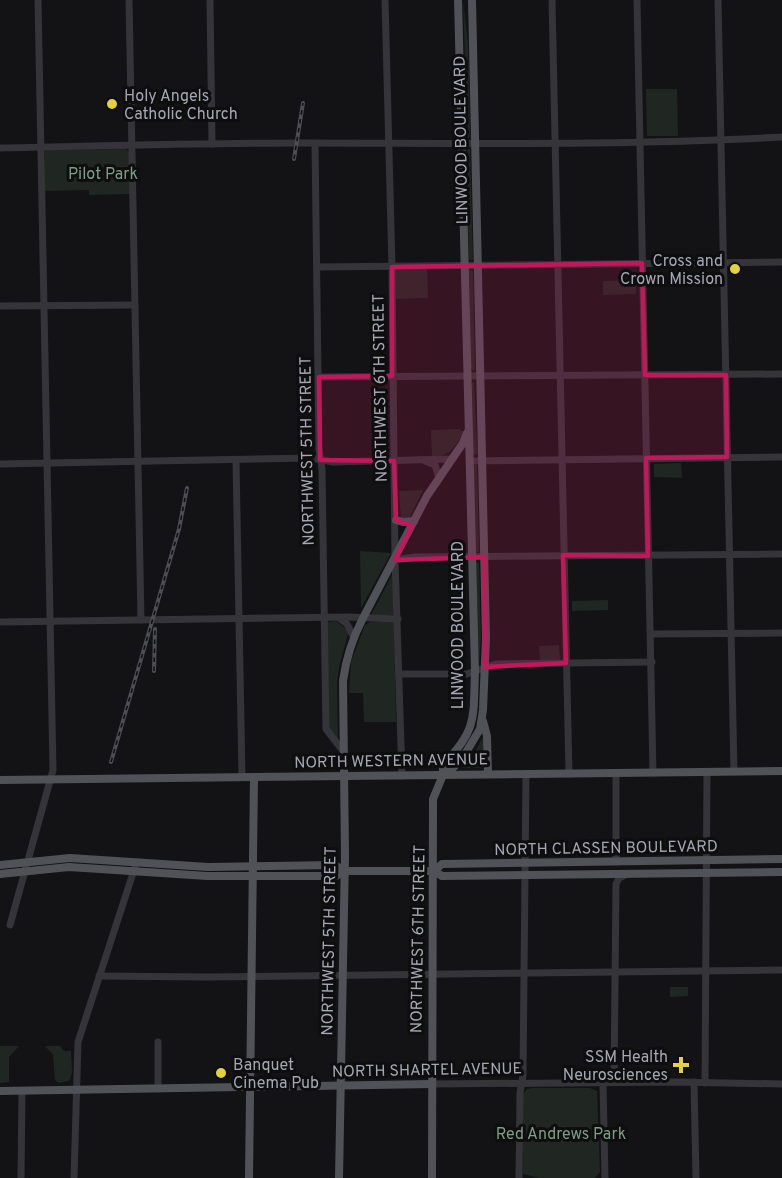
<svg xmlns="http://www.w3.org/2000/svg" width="782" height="1178" font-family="Overpass,sans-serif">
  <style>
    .green { fill: #202722 }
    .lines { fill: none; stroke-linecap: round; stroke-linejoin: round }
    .minor { stroke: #353439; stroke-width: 7 }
    .major { stroke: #515158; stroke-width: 8 }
    .rail-casing { stroke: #4d4e54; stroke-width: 4 }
    .rail { stroke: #0e0e0f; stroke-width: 1.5; stroke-dasharray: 4.5; stroke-linecap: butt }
    .marked { fill: #c2185b; fill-opacity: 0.2; stroke: #c2185b; stroke-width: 4.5; stroke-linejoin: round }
    .poi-dot { fill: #e5d13b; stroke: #0e0e0f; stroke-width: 2 }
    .labels { text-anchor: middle; stroke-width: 6; stroke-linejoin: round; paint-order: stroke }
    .poi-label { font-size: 16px; fill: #a6a7b4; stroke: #0e0e0f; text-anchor: start }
    .street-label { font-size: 16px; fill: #a6a7b4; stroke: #0e0e0f }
    .park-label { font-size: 16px; fill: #7e9e87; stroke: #0e0e0f }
  </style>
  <rect width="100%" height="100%" fill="#131315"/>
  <g class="green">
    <path d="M 463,0 L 468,44 L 470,137 L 468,139 Z"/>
    <path d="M 646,89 L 677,89 L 678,136 L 647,136 Z"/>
    <path d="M 468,148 L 470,149 L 473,259 L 471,261 L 469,259 L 467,150 Z"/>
    <path d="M 126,149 L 129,152 L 130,194 L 89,195 L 89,190 L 45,191 L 45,151 L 46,150 Z"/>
    <path d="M 394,269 L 427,269 L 428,298 L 394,299 Z"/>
    <path d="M 469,270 L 473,271 L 475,369 L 473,371 L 471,368 Z"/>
    <path d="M 636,280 L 636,294 L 603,295 L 603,281 Z"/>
    <path d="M 474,382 L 477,454 L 475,455 L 473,454 L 472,383 Z"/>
    <path d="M 459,429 L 464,432 C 454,448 451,456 432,457 L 431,430 Z"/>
    <path d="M 681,463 L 682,478 L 654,477 L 654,464 Z"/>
    <path d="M 476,464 L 477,466 L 479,551 L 477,553 L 475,552 L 473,466 Z"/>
    <path d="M 423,490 L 410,517 L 401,519 L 399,491 Z"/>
    <path d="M 360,551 L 391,553 L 361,608 Z"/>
    <path d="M 476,562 L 479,563 L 481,638 L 479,664 Z"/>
    <path d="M 392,575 L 394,615 L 370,617 Z"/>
    <path d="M 608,600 L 608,610 L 572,611 L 572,601 Z"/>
    <path d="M 336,621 L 346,629 L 348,634 L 340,663 L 337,681 L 338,740 L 329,731 L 327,622 Z"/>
    <path d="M 370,622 L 394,622 L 396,722 L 364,722 L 363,693 L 349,693 L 351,662 L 365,625 Z"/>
    <path d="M 559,645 L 560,660 L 540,660 L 539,646 Z"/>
    <path d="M 484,735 L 484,766 L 480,768 L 462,768 L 475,752 Z"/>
    <path d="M 670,987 L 688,987 L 688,996 L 670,997 Z"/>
    <path d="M 0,1046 L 19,1046 L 9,1057 L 9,1082 L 0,1083 Z"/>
    <path d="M 45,1046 L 60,1046 L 64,1051 L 71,1051 L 72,1073 L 69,1081 L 59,1083 L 55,1080 L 53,1055 Z"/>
    <path d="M 532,1088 L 590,1088 L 597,1091 L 600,1172 L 595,1178 L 540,1178 L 523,1174 L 523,1094 L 527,1089 Z"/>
  </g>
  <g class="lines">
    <g class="minor">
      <path d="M 129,0 L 141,620"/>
      <path d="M 210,0 L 212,144"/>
      <path d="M 385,0 L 392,267 L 395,560 L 402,776"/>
      <path d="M 552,0 L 569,774"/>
      <path d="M 637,0 L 653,773"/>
      <path d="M 718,0 L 734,772"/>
      <path d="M 315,144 L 319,449 L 322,469 L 326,729 L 344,752"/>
      <path d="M 0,148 C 100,146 200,143 300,143 C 461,143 622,146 782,137"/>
      <path d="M 318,267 L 782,262"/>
      <path d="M 0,306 L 135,305"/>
      <path d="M 319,377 L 782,374"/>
      <path d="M 236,461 L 242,777"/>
      <path d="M 425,461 L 435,465 L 439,478"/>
      <path d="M 470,461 L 782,457"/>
      <path d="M 0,464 L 311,458 L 333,462 L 452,459"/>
      <path d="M 395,560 L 415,557 L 782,554"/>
      <path d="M 339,618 L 347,624 L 353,636"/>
      <path d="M 0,622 L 348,617 L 398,619"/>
      <path d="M 651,634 L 782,633"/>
      <path d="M 399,674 L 467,674 L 496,664 L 652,662"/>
      <path d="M 616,773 L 616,862"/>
      <path d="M 10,925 L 53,770 L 38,0"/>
      <path d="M 99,976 L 205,977 L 782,970"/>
      <path d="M 614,1082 L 616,884 L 619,878 L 627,874"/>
      <path d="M 694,1082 L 696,1178"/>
      <path d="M 603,1083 L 605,1178"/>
      <path d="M 705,1083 L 707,772"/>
      <path d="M 432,1084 L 676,1082 L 782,1084"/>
      <path d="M 158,1089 L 158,1042"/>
      <path d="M 21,1178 L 22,1091"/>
      <path d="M 74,1178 L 78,1042 L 135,867"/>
      <path d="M 519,1178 L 520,1093 L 523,1075 L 526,774"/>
    </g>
    <g class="major">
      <path d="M 396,520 L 403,522 L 414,521"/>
      <path d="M 483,721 L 487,736 L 488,774"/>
      <path d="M 443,775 L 443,765 C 478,729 473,718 475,671 L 458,0"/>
      <path d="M 0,780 L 782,771"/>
      <path d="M 0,865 L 70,858 L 208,867 L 335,865 L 344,871"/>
      <path d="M 434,871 L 442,864 L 782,859"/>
      <path d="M 0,874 L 69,867 L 207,876 L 336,876 L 344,871 L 434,871 L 442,876 L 782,872"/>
      <path d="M 0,1091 L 432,1084"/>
      <path d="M 249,1178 L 254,777"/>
      <path d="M 339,1178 L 345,856 L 343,681 C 346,658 352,639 363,618 L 427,496 L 463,443 L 467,433"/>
      <path d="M 432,1178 L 433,799 L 443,775 L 454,767 L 465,754 L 480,729 L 483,710 L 486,638 L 472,0"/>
    </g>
    <g class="rail-casing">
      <g id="rail">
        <path d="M 294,159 L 303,103"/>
        <path d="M 154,671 L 155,629"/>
        <path d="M 111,762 L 179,529 L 187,488"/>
      </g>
    </g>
    <use href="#rail" class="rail"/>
  </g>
  <path class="marked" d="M 642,263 L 645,375 L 726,375 L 727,457 L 646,458 L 648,556 L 563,555 L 566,663 L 485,667 L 484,557 L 395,560 L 412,526 L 396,520 L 394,461 L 320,460 L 319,377 L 392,376 L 392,267 Z"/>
  <g class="poi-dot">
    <circle cx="112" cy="104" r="6"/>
    <circle cx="735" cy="269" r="6"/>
    <path d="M678 1056h6v6h6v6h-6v6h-6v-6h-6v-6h6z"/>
    <circle cx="221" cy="1073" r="6"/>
  </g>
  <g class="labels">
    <g class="poi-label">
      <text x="124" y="101">Holy Angels<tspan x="124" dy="18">Catholic Church</tspan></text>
      <text x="723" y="266" text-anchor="end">Cross and<tspan x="723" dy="18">Crown Mission</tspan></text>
      <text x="668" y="1062" text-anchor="end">SSM Health<tspan x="668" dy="18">Neurosciences</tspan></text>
      <text x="233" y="1070">Banquet<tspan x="233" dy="18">Cinema Pub</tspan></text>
    </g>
    <g class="street-label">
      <text transform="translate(460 140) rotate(-91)" y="6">LINWOOD BOULEVARD</text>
      <text transform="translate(379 388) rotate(-91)" y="6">NORTHWEST 6TH STREET</text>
      <text transform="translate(306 451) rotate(-91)" y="6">NORTHWEST 5TH STREET</text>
      <text transform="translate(457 625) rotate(-90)" y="6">LINWOOD BOULEVARD</text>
      <text transform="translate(391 760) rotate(-1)" y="6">NORTH WESTERN AVENUE</text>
      <text transform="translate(606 847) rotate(-1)" y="6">NORTH CLASSEN BOULEVARD</text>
      <text transform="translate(417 939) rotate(-89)" y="6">NORTHWEST 6TH STREET</text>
      <text transform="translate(328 941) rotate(-89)" y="6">NORTHWEST 5TH STREET</text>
      <text transform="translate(427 1069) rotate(-1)" y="6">NORTH SHARTEL AVENUE</text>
    </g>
    <g class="park-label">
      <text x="103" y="179">Pilot Park</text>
      <text x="561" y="1139">Red Andrews Park</text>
    </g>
  </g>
</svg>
